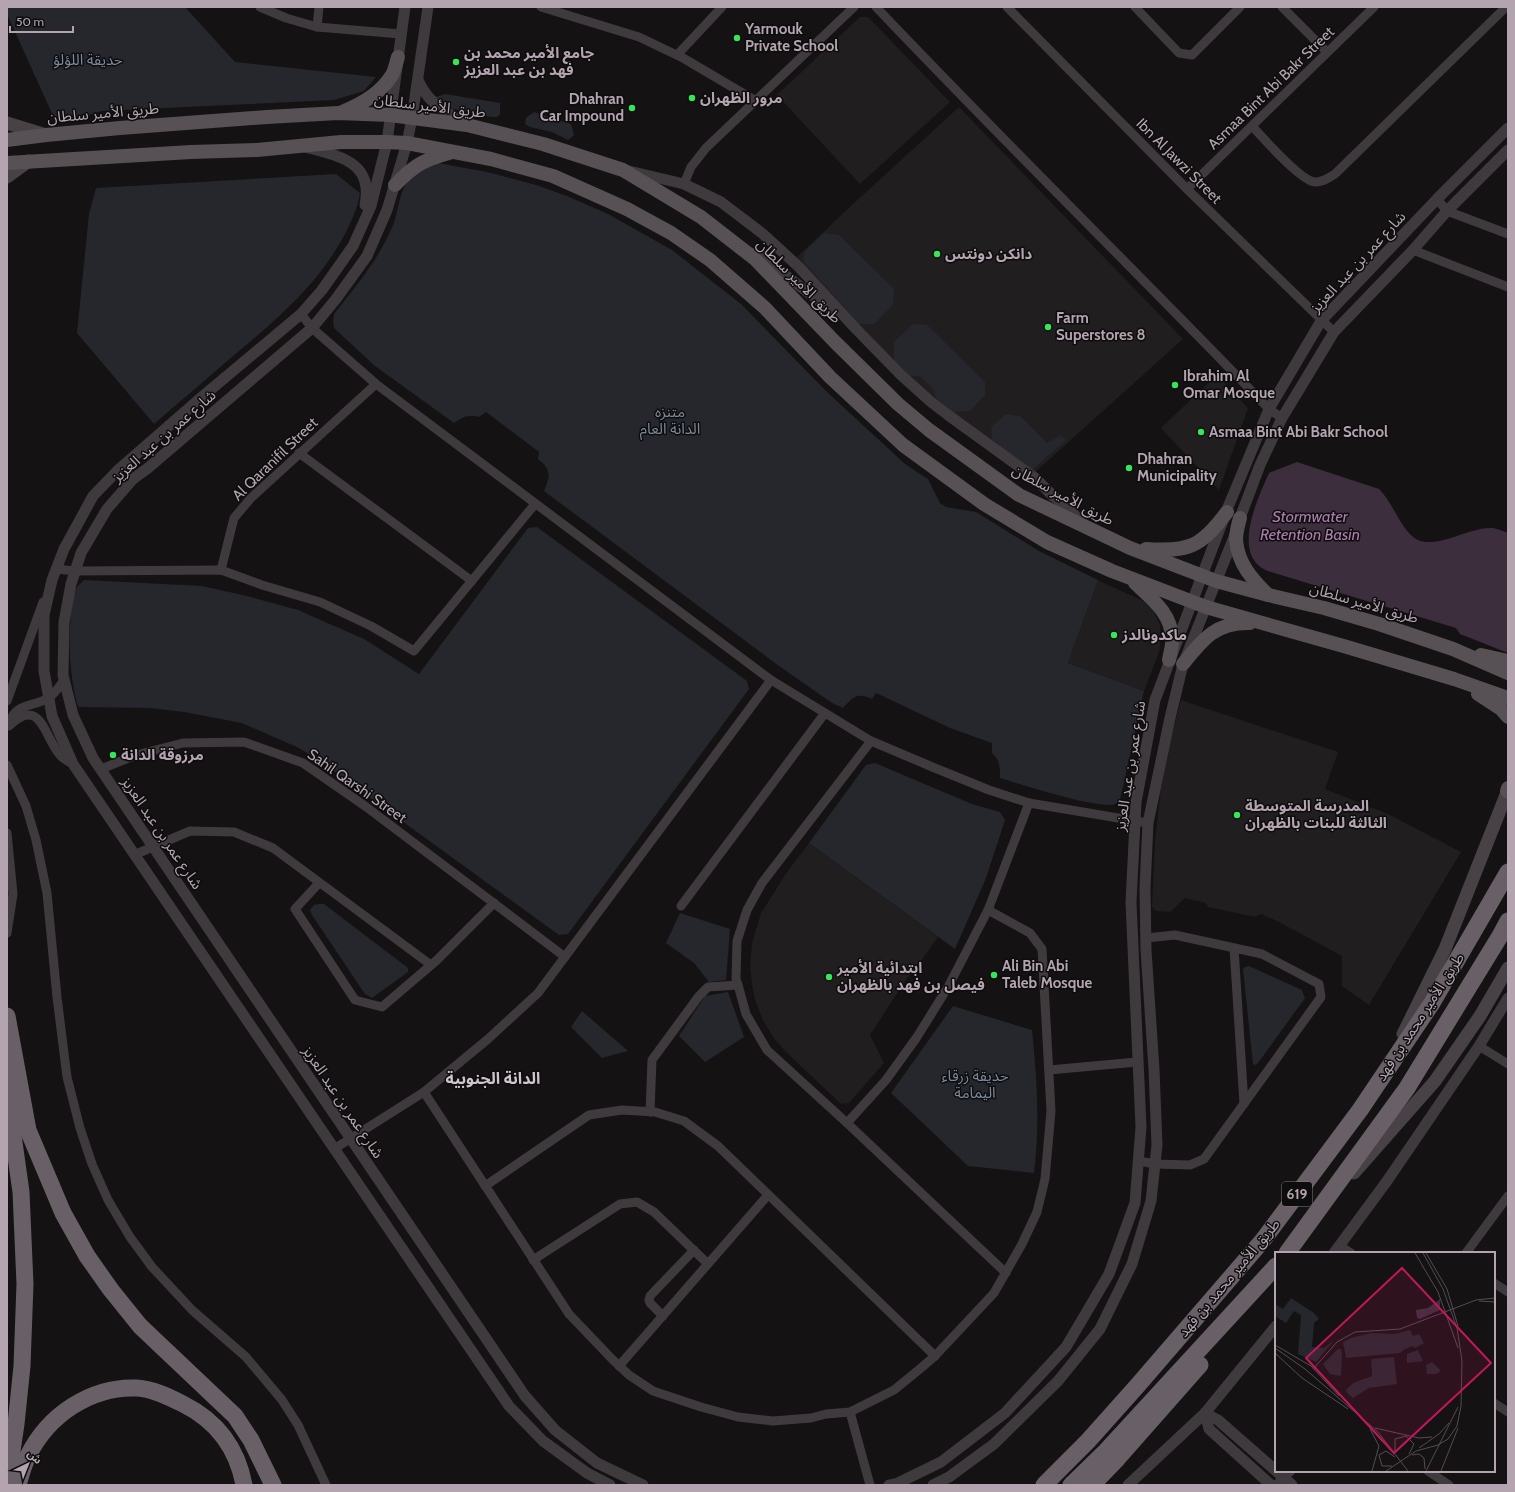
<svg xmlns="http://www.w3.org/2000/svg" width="1515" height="1492" font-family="Cabin,'Noto Sans Arabic',sans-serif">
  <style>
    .built { fill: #201e1f }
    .green { fill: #25272d }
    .water { fill: #3d2e3d }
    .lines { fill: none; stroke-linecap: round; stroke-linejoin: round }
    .minor { stroke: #3f3a3d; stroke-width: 9 }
    .tertiary { stroke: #3f3a3d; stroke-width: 11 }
    .secondary { stroke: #484246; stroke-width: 13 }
    .primary { stroke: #575055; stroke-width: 14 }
    .motorway { stroke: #696067; stroke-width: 17 }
    .poi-dot { fill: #38e559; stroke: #0e0d0e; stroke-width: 1.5 }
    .labels { text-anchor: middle; stroke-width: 3; stroke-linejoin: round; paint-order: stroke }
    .shield { fill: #0e0d0e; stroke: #82777f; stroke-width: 1 }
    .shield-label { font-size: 14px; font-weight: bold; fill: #b3a4b0 }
    .poi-label { font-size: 15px; font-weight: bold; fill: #b3a4b0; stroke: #0e0d0e; text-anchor: start }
    .park-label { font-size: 15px; fill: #7c8a9d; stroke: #0e0d0e }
    .street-label { font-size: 15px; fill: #b3a4b0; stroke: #0e0d0e }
    .water-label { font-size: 16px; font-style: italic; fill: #ac7dac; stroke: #0e0d0e }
    .neighbourhood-label { font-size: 16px; font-weight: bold; fill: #d0c5cd; stroke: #0e0d0e }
    .inset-road { fill: none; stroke: #544c52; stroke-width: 1 }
    .view { fill: #c2185b; fill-opacity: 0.15; stroke: #c2185b; stroke-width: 2 }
    .inset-edge { fill: none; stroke: #b3a4b0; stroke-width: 2 }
  </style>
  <rect width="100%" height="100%" fill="#141213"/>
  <g class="built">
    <path d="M 860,17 L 868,17 L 950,102 L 860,184 L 777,95 Z"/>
    <path d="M 959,107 L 1183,339 L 1033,474 L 933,400 L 894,364 L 797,257 L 853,204 Z"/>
    <path d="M 1217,375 L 1248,408 L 1219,490 L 1161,428 Z"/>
    <path d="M 1098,580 L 1143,601 L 1154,612 L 1160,625 L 1161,638 L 1159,652 L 1144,691 L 1068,663 Z"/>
    <path d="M 1181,700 L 1338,752 L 1325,789 L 1390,815 L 1461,852 L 1369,1005 L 1342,986 L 1342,956 L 1279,922 L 1261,914 L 1255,917 L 1208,907 L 1206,903 L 1185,898 L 1170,912 L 1156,911 L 1152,907 L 1155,841 L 1161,788 L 1169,746 Z"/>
    <path d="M 809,843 L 938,937 L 916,968 L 913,969 L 870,1035 L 884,1063 L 849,1103 L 841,1104 L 785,1051 L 773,1037 L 763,1020 L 755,1000 L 752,984 L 750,966 L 752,943 L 761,913 L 787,872 Z"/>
  </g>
  <g class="green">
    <path d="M 7,7 L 185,7 L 235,62 L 376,77 L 364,91 L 334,100 L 102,111 L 85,116 L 54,118 L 7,14 Z"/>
    <path d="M 445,94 L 500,103 L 500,114 L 497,117 L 491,117 L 449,108 L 436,97 Z"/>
    <path d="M 534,112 L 571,124 L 574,135 L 571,138 L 568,140 L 552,132 L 530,127 L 525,124 L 526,118 Z"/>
    <path d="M 438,163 L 487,172 L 536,185 L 567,196 L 608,214 L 672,250 L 741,304 L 826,391 L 905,464 L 928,479 L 940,503 L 946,507 L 976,512 L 1039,551 L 1098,580 L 1068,663 L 1144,691 L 1120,800 C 1120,801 1116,804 1115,804 C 1100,810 1019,784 1000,778 C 1000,767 1000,760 992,753 L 992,743 L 950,728 L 876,693 L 872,699 C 857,692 853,697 843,708 L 832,703 L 779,666 L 544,491 C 550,476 552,470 538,459 L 539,452 L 486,412 L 479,417 C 469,414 463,417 454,423 L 375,366 L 334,328 L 333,321 L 334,314 C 356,286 379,259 393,225 C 399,210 399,190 411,177 C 418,170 428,167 438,163 Z"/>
    <path d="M 336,174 L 360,193 C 358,208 351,222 344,236 C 316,287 277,319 233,356 C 207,379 180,401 154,424 L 77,333 L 89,214 L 96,188 Z"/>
    <path d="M 824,233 L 839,235 L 894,289 L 893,305 L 874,324 L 859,324 L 803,261 L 805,251 Z"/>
    <path d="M 913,324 L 927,325 L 985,382 L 985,395 L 970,411 L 952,412 L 937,401 L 933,389 L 921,377 L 907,375 L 894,364 L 894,342 Z"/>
    <path d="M 1006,414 L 1020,416 L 1047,443 L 1061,435 L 1066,440 L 1032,470 L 992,440 L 991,427 Z"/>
    <path d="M 537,527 L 747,681 L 749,689 L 568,934 L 559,935 L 318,760 L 299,748 L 242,723 L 184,712 L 150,708 L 79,707 L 77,704 C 70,674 68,646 71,614 C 72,606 73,595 77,587 C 79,585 82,582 84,580 L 202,586 L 247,596 L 298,610 L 364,639 L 419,674 L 528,528 Z"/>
    <path d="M 875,763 L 972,804 L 1000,812 L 1005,820 L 986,878 L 955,949 L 809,843 L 866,765 Z"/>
    <path d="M 319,904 L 324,904 L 408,968 L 408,972 L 372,998 L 365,994 L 312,915 L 310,910 L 314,905 Z"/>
    <path d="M 680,913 L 730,929 L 726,980 L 709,982 L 694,963 L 666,943 Z"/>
    <path d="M 1249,966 L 1302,990 L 1305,998 L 1258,1063 L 1255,1065 L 1253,1064 L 1243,969 L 1245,967 Z"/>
    <path d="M 728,992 L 744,1037 L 705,1062 L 679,1036 L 705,996 Z"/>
    <path d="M 953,1006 L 1032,1030 C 1037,1078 1040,1125 1034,1173 L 968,1166 L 891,1093 Z"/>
    <path d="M 582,1011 L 628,1051 L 602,1058 L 571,1027 Z"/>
  </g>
  <path class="water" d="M 1297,462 L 1379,489 C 1393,503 1399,525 1413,537 C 1432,553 1469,526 1493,528 C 1498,529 1503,531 1508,533 L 1508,653 L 1460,634 L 1456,628 L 1271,572 C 1229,559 1257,500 1269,473 Z"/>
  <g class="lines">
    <g class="minor">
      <path d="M 260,7 L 286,18 L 317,27 L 401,34"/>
      <path d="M 541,7 L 639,37 L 683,58 L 756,101"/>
      <path d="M 876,7 C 1005,143 1139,274 1269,409 L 1282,418"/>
      <path d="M 1007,7 L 1187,189 L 1334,332"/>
      <path d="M 1135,7 L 1179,53 L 1192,55 L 1240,7"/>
      <path d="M 1282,7 L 1327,52"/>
      <path d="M 317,27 L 319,7"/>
      <path d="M 677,55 L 722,7"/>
      <path d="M 1252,126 C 1263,138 1301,181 1315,182 C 1323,182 1328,178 1335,174 L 1506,7"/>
      <path d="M 684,184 L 691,167 L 706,148 L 854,7"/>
      <path d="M 1187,189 L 1374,7"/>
      <path d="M 1437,199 L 1447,211 L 1508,234"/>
      <path d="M 1413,250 L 1508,287"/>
      <path d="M 301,314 L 312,328 L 376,384 L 771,680 L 871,741 L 930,766 L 989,790 L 1029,803 L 1148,823"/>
      <path d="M 299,453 L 472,581"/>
      <path d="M 56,569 L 75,571 L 221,570 L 262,585 L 320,602 L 371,626 L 414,651 L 535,504"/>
      <path d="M 221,570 L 234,518 L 251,498 L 376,384"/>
      <path d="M 7,701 L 43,602"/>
      <path d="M 9,724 C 16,701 34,708 50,697 C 56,692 60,686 64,680"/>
      <path d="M 9,726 C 41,695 44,737 60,755 C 63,759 69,762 73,764"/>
      <path d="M 871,741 L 762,883 L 747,910 L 737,941 L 736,979 L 738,985 L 746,1014 L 767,1050 L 847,1123 L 1006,1273"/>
      <path d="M 7,765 L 26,806 L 36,840 L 47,893 L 57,997 L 67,1077 L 80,1128 L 92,1164 L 108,1200 L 130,1237 L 152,1267 L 192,1310 L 246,1357 L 282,1400 L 298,1425 L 326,1485"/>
      <path d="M 101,769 L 136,755 L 183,743 L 244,742 L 303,763 L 365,806 L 565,957"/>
      <path d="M 7,833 L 13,894 L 7,933"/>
      <path d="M 134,855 L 190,831 L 234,832 L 273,848 L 431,965"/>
      <path d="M 319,883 L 295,909 L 355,1000 L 382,1007 L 437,960 L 494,903"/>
      <path d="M 681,906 L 825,713"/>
      <path d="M 1234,948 L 1244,1104"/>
      <path d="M 1479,1046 L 1508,1064"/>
      <path d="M 1049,1070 L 1137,1062"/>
      <path d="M 424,1092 L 569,1314 L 612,1359 L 629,1375 L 653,1391 L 701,1407 L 738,1417 L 773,1421 L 811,1418 L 826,1414 L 850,1412 L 894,1390 L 921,1368 L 935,1356 L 994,1293 L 1022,1244 L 1037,1212 L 1045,1179 L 1051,1111 L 1042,949 L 1030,933 L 988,910"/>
      <path d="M 650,1112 L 652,1060 L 699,996 L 708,987 L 738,985"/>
      <path d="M 847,1123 L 886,1080 L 917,1037 L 948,987 L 988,910 L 1029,803"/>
      <path d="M 334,1149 L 424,1092 L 488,1039 L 538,993 L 771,680"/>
      <path d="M 1138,1161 L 1156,1164 L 1190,1165 L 1204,1159 L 1321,997 L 1319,984 L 1262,954 L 1175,935 L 1146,938"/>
      <path d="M 485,1186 L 589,1115 L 622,1110 L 655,1112 L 684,1121 L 718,1146 L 935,1356"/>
      <path d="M 1340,1246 L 1351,1253"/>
      <path d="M 1466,1253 L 1508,1196"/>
      <path d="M 533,1260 L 620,1204 L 637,1202 L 654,1212 L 708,1264"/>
      <path d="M 1494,1283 L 1508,1292"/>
      <path d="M 663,1316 L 650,1303 L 649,1300 L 650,1296 L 694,1250"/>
      <path d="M 619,1366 L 768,1195"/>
      <path d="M 1494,1403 L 1508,1412"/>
      <path d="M 850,1412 L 870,1485"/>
      <path d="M 1428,1471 L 1449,1485"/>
      <path d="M 1276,1485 L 1291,1471"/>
    </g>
    <g class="tertiary">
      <path d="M 405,7 L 387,142 L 371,206 L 353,246 L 322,290 L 301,314 L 203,396 L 117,471 L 93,496 L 64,549 L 52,580 L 44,615 L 44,671 L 52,716 L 73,764 L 509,1406 L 543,1441 L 587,1473 L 610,1485"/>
      <path d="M 428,7 L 412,118 L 407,143 L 387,210 L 367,256 L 336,299 L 312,328 L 148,468 L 133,479 L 107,509 L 81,553 L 71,584 L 64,622 L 63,675 L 73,715 L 93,758 L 525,1396 L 555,1430 L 597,1463 L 643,1485"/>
      <path d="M 418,80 C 428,103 443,110 464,123"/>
      <path d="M 305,147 C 338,156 374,161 365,205"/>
      <path d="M 629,171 L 684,184 L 721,202 L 763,234 L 799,267 L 857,330 L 901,375 L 931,402 L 948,415 L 1035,478 L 1053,496 L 1067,507 L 1082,523"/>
      <path d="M 751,253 L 763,258 L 831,310"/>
      <path d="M 1334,1253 L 1387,1181 L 1479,1046 L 1508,998"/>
      <path d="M 1205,1413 L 1218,1420 L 1292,1485"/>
      <path d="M 1205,1413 L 1209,1429 L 1271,1485"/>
      <path d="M 889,1485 L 898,1483 L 941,1462 L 1005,1413 L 1066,1347 L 1109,1274 L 1135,1203 L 1141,1127 L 1131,902 L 1136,802 L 1155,700 L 1228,507 L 1269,409 L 1321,321 L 1437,199 L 1508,128"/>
      <path d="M 933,1485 L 949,1477 L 994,1444 L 1058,1381 L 1100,1329 L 1132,1264 L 1151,1201 L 1157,1145 L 1154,1069 L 1146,950 L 1145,888 L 1148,823 L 1170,718 L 1183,664 L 1238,527 L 1240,518 L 1260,465 L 1282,418 L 1334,332 L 1413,250 L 1447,211 L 1508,150"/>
      <path d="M 1128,1485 L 1205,1413 L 1276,1326"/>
    </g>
    <g class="secondary">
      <path d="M 7,123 L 46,135"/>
      <path d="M 7,177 L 29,161"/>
      <path d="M 1403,1034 L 1445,949 L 1508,790"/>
      <path d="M 1354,1173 L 1435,1081 L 1480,1016 L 1508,968"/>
    </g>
    <g class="primary">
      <path d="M 342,112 C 360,105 381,93 392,75 C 395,70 396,63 398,57"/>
      <path d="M 7,140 L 46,135 L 120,128 L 267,117 L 338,113 L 390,115 L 467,125 L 543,144 L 623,170 L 701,217 L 755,259 L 835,342 L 898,404 L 929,430 L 1019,495 L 1130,548 L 1216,581 L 1268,595 L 1324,608 L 1379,624 L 1453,649 L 1508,673"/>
      <path d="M 7,163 L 191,152 L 257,150 L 341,142 L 387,142 L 407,143 L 491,159 L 553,176 L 627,209 L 671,233 L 710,260 L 765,308 L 830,377 L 903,445 L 984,504 L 1047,542 L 1112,571 L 1206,607 L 1347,647 L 1454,679 L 1508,698"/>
      <path d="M 395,185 C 415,164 424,160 452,152"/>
      <path d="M 1240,518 C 1238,525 1236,533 1236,540 C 1238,564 1252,579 1268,595"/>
      <path d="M 1146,549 C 1189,552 1201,547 1227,512"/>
      <path d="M 1135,583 C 1152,599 1172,614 1172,639 C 1173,645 1170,653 1169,660"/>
      <path d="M 1481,655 L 1508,661"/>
      <path d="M 1183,664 C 1203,639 1216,622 1250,623"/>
      <path d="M 1478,694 L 1501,709 L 1508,717"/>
      <path d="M 1507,791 L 1508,788"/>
    </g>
    <g class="motorway">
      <path d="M 7,1016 L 28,1130 L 63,1213 L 87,1256 L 111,1290 L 140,1326 L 235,1416 L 251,1440 L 273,1485"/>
      <path d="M 1287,1253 L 1407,1088 L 1500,936 L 1508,921"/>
      <path d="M 7,1485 L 16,1424 L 22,1366 L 25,1284 L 21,1192 L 10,1114 L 8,1077"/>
      <path d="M 18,1485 C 21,1476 23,1465 28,1456 C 48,1415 91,1386 137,1388 C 153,1389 169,1397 183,1404 C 217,1421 237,1447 244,1485"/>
      <path d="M 1044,1485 L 1088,1441 L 1138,1385 L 1263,1240 L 1360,1110 L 1432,1003 L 1508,872"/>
      <path d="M 1071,1485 L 1106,1451 L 1276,1266"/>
      <path d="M 1092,1485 L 1118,1458 L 1200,1365"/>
    </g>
  </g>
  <g class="poi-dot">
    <circle cx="737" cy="38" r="4"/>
    <circle cx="456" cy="62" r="4"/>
    <circle cx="692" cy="98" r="4"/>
    <circle cx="632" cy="108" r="4"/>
    <circle cx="937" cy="254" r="4"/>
    <circle cx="1048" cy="327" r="4"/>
    <circle cx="1175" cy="385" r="4"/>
    <circle cx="1201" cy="432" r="4"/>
    <circle cx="1129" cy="468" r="4"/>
    <circle cx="1114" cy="635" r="4"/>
    <circle cx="113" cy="755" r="4"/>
    <circle cx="1237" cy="815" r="4"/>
    <circle cx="994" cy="975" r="4"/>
    <circle cx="829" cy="977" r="4"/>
  </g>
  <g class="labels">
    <rect class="shield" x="1282" y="1182" width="30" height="24" rx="3"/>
    <g class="shield-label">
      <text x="1297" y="1199">619</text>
    </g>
    <g class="poi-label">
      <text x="745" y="34">Yarmouk<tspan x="745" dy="17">Private School</tspan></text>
      <text x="464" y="58">جامع الأمير محمد بن<tspan x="464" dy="17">فهد بن عبد العزيز</tspan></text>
      <text x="700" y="103">مرور الظهران</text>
      <text x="624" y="104" text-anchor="end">Dhahran<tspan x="624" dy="17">Car Impound</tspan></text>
      <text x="945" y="259">دانكن دونتس</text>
      <text x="1056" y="323">Farm<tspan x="1056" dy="17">Superstores 8</tspan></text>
      <text x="1183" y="381">Ibrahim Al<tspan x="1183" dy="17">Omar Mosque</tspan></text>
      <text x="1209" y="437">Asmaa Bint Abi Bakr School</text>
      <text x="1137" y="464">Dhahran<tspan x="1137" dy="17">Municipality</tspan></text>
      <text x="1122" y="640">ماكدونالدز</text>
      <text x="121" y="760">مرزوقة الدانة</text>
      <text x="1245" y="811">المدرسة المتوسطة<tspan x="1245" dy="17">الثالثة للبنات بالظهران</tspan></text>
      <text x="1002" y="971">Ali Bin Abi<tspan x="1002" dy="17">Taleb Mosque</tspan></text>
      <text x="837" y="973">ابتدائية الأمير<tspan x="837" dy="17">فيصل بن فهد بالظهران</tspan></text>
    </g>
    <g class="park-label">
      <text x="88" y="65">حديقة اللؤلؤ</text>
      <text x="670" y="417">متنزه<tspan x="670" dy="17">الدانة العام</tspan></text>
      <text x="975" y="1081">حديقة زرقاء<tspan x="975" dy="17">اليمامة</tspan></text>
    </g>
    <g class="street-label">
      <text transform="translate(1271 88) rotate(-44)" y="5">Asmaa Bint Abi Bakr Street</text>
      <text transform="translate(430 106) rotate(7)" y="5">طريق الأمير سلطان</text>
      <text transform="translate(103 113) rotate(-5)" y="5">طريق الأمير سلطان</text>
      <text transform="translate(1179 161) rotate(45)" y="5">Ibn Al Jawzi Street</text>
      <text transform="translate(1358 262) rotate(-47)" y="5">شارع عمر بن عبد العزيز</text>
      <text transform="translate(799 281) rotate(45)" y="5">طريق الأمير سلطان</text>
      <text transform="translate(164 436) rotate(-41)" y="5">شارع عمر بن عبد العزيز</text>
      <text transform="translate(275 459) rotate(-44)" y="5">Al Qaranifil Street</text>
      <text transform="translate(1063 495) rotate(28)" y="5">طريق الأمير سلطان</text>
      <text transform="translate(1364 603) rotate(16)" y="5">طريق الأمير سلطان</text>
      <text transform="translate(1130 766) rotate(-81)" y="5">شارع عمر بن عبد العزيز</text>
      <text transform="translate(357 786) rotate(35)" y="5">Sahil Qarshi Street</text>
      <text transform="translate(162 833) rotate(56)" y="5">شارع عمر بن عبد العزيز</text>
      <text transform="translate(1420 1017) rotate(-57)" y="5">طريق الأمير محمد بن فهد</text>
      <text transform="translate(343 1102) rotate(56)" y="5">شارع عمر بن عبد العزيز</text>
      <text transform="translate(1229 1278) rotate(-50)" y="5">طريق الأمير محمد بن فهد</text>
    </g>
    <g class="water-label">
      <text x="1310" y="522">Stormwater<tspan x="1310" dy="18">Retention Basin</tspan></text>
    </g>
    <g class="neighbourhood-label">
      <text x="493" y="1084">الدانة الجنوبية</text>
    </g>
  </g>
  <g transform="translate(1275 1252)">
    <rect width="220" height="220" fill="#141213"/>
    <path d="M 16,46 L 39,61 L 44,67 L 39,71 L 37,95 L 49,96 L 59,88 L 41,110 L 23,102 L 26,63 L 19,59 L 11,71 L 0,64 L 0,52 L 8,57 ZM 135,78 L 138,84 L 144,82 L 149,91 L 140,96 L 138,94 L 128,98 L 125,101 L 71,106 L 68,90 L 76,86 L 96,81 L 120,82 ZM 63,97 L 66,97 L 67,105 L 66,124 L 55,122 L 48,112 ZM 143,98 L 148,109 L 132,111 L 132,102 ZM 119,105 L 122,132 L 94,136 L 78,146 L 72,141 L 71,138 L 78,131 L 97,124 L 96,107 ZM 157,110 L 166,119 L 161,122 L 152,122 L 151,113 Z" fill="#25272d"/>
    <path d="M 165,47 L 165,58 L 145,67 L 142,66 L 141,58 L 153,56 Z" fill="#3d2e3d"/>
    <path class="inset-road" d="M 140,1 L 163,40 L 183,96M 151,1 L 172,37 L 183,74M 204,49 L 220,50M 0,93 L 36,114 L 64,144M 0,96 L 30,117 L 103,180 L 133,219M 0,101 L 27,126 L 73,157M 38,117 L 62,90 L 80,80 L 125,77 L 201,48 L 220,46M 100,176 L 144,186 L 157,185M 95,177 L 104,194 L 97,219M 144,196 L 164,182 L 174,171M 120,199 L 120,187 L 131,184 L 139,192 L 134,202M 137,203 L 144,202 L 149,206 L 150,217M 117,214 L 107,214 L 104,203 L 111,199 L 120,205M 111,219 L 141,199 L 163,193 L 173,187 L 182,174 L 186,154 L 187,109 L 182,76 L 168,37 L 148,1M 151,219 L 183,155M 166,219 L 183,176"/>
    <path class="view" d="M 127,16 L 216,111 L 119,201 L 31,106 Z"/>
    <rect width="220" height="220" class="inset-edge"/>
  </g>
  <rect width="1515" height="1492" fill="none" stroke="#b3a4b0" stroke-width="16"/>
  <g transform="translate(28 1464) rotate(43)" stroke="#0e0d0e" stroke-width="3" paint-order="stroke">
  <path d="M0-3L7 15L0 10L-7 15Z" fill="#b3a4b0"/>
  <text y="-6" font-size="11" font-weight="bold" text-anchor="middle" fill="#b3a4b0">ش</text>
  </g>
  <path d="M10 26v6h63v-6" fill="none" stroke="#b3a4b0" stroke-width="2"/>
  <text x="16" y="26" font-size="12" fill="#b3a4b0" stroke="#0e0d0e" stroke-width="3" paint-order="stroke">50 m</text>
</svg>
